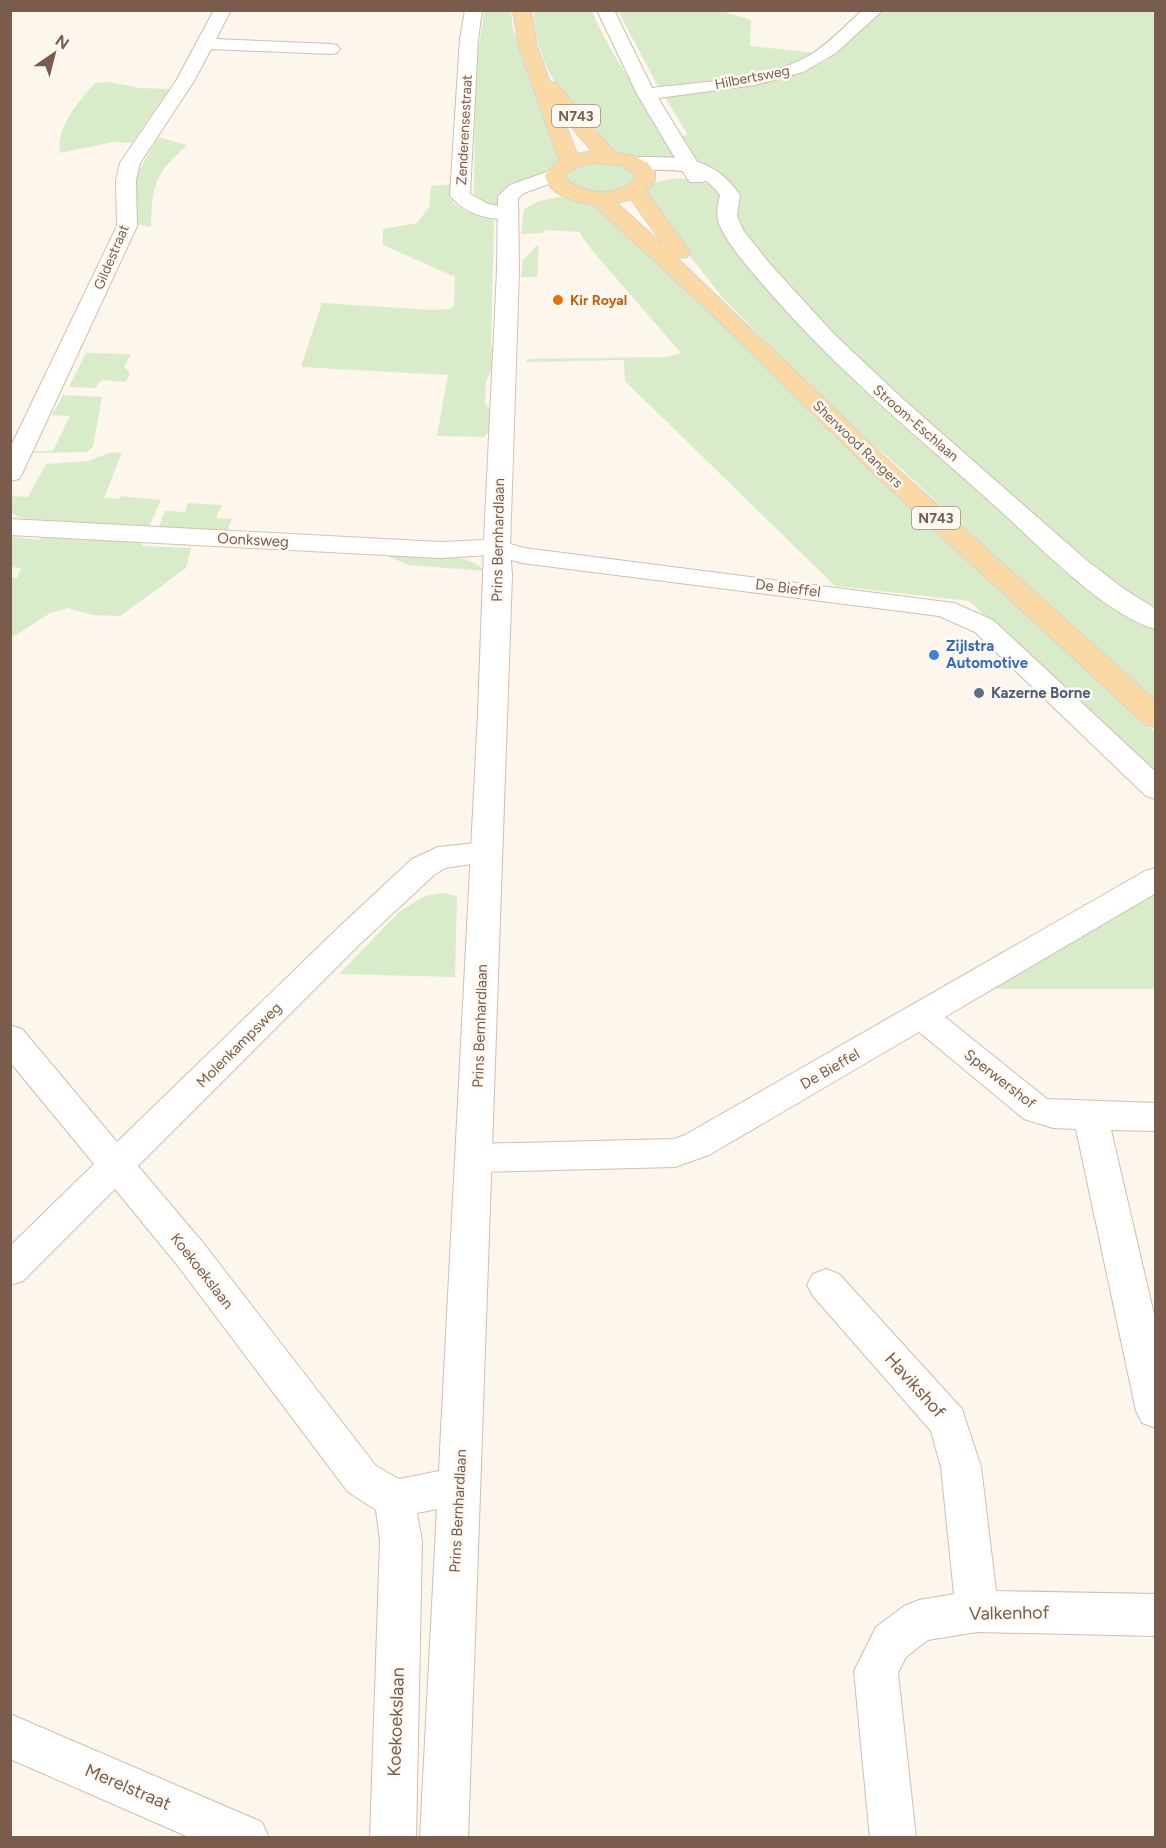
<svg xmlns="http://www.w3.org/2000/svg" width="1166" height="1848" font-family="Figtree,sans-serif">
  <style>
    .green { fill: #d8ecc9 }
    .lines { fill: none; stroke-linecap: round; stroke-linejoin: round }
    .minor-casing { stroke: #d1beb0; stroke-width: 2 }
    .tertiary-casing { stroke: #d1beb0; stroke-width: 2 }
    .secondary-casing { stroke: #d6c0b0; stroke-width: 2 }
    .primary-casing { stroke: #dad1cd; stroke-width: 2 }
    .minor { fill: #fff; fill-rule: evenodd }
    .tertiary { fill: #fff; fill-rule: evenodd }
    .secondary { fill: #fff; fill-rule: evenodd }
    .primary { fill: #fbd9a5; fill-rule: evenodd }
    .food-dot { fill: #e8710a; stroke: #fffaf3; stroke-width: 2 }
    .shop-dot { fill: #3f7fe0; stroke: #fffaf3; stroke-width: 2 }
    .service-dot { fill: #5c6f8a; stroke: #fffaf3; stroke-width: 2 }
    .labels { text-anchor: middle; stroke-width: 5; stroke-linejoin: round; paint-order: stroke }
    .far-street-label { font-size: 14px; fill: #7a5c4d; stroke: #fffaf3 }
    .shield { fill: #fffaf3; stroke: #a28b7f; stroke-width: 1.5 }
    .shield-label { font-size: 14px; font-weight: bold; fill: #7a5c4d }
    .far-food-label { font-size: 14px; font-weight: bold; fill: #c56008; stroke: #fffaf3; text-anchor: start }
    .street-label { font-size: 15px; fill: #7a5c4d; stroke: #fffaf3 }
    .shop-label { font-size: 15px; font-weight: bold; fill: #366cbe; stroke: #fffaf3; text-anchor: start }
    .service-label { font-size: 15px; font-weight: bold; fill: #4e5e75; stroke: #fffaf3; text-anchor: start }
    .near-street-label { font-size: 18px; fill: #7a5c4d; stroke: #fffaf3 }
  </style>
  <rect width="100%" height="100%" fill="#fdf6ec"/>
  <g class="green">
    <path d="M 484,11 L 511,11 L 513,30 L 536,82 L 560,160 L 547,172 L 498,201 L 498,205 L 489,205 L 474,200 L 475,76 Z"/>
    <path d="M 534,11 L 592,11 C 613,62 649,105 676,154 C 666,165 629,158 615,153 C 609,150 603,142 598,136 L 599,132 C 586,115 566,100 555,82 C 541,60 534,36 534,11 Z"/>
    <path d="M 618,11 L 721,11 L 751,20 L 750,46 L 817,53 L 783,71 L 660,90 Z"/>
    <path d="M 883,11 L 1155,11 L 1155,610 L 1131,595 L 1012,497 L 820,326 L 743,232 L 737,222 L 734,185 L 716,172 L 700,166 L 680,136 L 688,135 L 664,96 L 775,79 L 807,70 L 827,60 L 847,40 Z"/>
    <path d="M 110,82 L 139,88 L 169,89 L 132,143 L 113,142 L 60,153 C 56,127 78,102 95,83 Z"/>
    <path d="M 158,137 L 187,145 C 155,174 152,184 151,227 L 137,224 L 134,180 Z"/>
    <path d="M 586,161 C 599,162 641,160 634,181 C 621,194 594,196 576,188 C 572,186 568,182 564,179 L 564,173 Z"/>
    <path d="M 671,179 C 689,177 709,180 722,195 L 717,214 L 719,220 L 779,302 L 840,365 L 1136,618 L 1155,629 L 1155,700 L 1014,574 L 908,475 L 822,399 L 722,297 L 645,199 L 645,189 L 657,182 Z"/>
    <path d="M 454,184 L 453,203 L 467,212 L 489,216 L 494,221 L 491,345 L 497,351 L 497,360 L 486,381 L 485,403 L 495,416 L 494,426 L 484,437 L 437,436 L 448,375 L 301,367 L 322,303 L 432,310 L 449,309 L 454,306 L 455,277 L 383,245 L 383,229 L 417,223 L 429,207 L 431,186 Z"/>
    <path d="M 561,197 L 599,204 L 674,273 L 747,350 L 990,581 L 1155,732 L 1155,770 L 969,601 L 835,586 L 625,381 L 624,360 L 526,362 L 527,359 L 666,357 L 681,353 L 590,248 L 579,232 L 546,230 L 542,233 L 521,234 L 524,209 L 539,201 Z"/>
    <path d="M 536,246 L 539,246 L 537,277 L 521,277 L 523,260 Z"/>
    <path d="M 86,353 L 131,354 L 124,367 L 130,373 L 126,382 L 102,380 L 95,388 L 69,387 Z"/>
    <path d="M 63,395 L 102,397 L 93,447 L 86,452 L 33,453 L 34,451 L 53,451 L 70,416 L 52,415 Z"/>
    <path d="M 122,452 L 104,498 L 119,499 L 120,496 L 161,500 L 149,527 L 30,519 L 19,517 L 11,512 L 10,496 L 28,497 L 46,464 L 88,461 L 109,453 Z"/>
    <path d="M 188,503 L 222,505 L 216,518 L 232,519 L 227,531 L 159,527 L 165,511 L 185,512 Z"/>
    <path d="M 48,534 L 140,539 L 143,546 L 191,548 L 186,568 L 120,616 L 92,615 L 68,608 L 50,613 L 11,638 L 11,578 L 17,578 L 21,568 L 11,567 L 10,536 L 38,540 Z"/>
    <path d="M 379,553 C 408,554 465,549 485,571 L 409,565 Z"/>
    <path d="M 443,893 L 457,896 L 455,977 L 339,974 L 399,912 L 425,896 Z"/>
    <path d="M 1155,893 L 1155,989 L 995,989 Z"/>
  </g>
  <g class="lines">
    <g class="minor-casing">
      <g id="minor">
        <path d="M 214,10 L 231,10 L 216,39 L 331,44 L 337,45 L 340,49 L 337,53 L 331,54 L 211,49 L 194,81 L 140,163 L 136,180 L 137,226 L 22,474 L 19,479 L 10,481 L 10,448 L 117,226 L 116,180 L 120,163 L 176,81 Z"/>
        <path d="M 465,10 L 482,10 L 478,39 L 470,194 L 488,204 L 516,209 L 519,213 L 516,217 C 494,223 463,214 450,195 L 460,39 Z"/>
        <path d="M 597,10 L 614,10 L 652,88 C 703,81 764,82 810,55 C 830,43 845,25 863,10 L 883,10 L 836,53 L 803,72 L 755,85 L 658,98 L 707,178 L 704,182 L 690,182 L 687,178 L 637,94 Z"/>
        <path d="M 497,540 L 524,548 L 954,603 L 993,620 L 1156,772 L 1156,799 L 1146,796 L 975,632 L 939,616 L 522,563 L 488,553 L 484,548 L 488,543 Z"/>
        <path d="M 486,842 L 497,846 L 501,853 L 497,860 L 445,868 L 434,875 L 361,943 L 138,1166 L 204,1244 L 376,1466 L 399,1479 L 459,1467 L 473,1473 L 479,1486 L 473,1499 L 459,1505 L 417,1513 L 422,1541 L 416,1838 L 370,1838 L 380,1541 L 376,1510 L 348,1492 L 178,1266 L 115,1189 L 23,1281 L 10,1285 L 10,1246 L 94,1164 L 10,1062 L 10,1025 L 22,1029 L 117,1142 L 339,927 L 412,859 L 438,847 Z"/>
        <path d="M 1156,868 L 1156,893 L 945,1017 L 1047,1099 L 1156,1103 L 1156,1131 L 1111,1130 L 1156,1323 L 1156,1428 L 1142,1423 L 1136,1411 L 1076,1129 L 1053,1128 L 1024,1119 L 919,1032 L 709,1155 L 675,1167 L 475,1172 L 463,1168 L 457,1158 L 463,1148 L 475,1144 L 674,1139 L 685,1135 L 1145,871 Z"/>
        <path d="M 826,1269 L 839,1274 L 962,1409 L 981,1467 L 996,1591 L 1156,1594 L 1156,1636 L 977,1632 L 928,1640 L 906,1657 L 898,1673 L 916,1838 L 870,1838 L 854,1671 L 876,1627 L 904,1606 L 919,1600 L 954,1594 L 941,1467 L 931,1431 L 813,1296 L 807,1285 L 813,1274 Z"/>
        <path d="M 10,1714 L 262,1822 L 269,1838 L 191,1838 L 10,1759 Z"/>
      </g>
    </g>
    <g class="tertiary-casing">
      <g id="tertiary">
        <path d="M 633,157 C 678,157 712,154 740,195 L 737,216 L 743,230 L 770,264 L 834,334 L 904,400 L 1085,559 L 1124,589 L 1156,609 L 1156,629 C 1106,617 1033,540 994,505 C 918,437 839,372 772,295 C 755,275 734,253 722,230 C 715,217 717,209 720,195 C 692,158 663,176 626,167 L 623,163 L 626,159 Z"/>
        <path d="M 497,540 L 506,542 L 510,548 L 512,575 L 468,1838 L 420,1838 L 478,714 L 484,548 L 488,542 Z"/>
      </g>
    </g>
    <g class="secondary-casing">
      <path id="secondary" d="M 555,169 L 562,171 L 565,175 L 562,179 L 524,193 L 518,198 L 519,271 L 510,548 L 506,554 L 440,558 L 10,535 L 10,519 L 440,542 L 484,540 L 497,271 L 498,196 L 510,185 Z"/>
    </g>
    <g class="primary-casing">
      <path id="primary" d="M 513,10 L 531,10 L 537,47 L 550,82 L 556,83 L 614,152 L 634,156 L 648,163 L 655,173 L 655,181 L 646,191 L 690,252 L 687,257 L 677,258 L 893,465 L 1156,701 L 1156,727 L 1146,725 L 875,475 L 715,317 L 593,204 C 576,202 548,195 545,175 L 559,160 L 519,47 ZM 563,117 L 592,151 L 577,154 ZM 594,163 L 621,165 L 634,173 L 635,180 C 616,197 585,195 566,179 L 566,174 L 579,166 ZM 631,199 L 664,246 L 617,203 Z"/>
    </g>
    <use href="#minor" class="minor"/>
    <use href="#tertiary" class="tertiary"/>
    <use href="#secondary" class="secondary"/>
    <use href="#primary" class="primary"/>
  </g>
  <circle class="food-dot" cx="558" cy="300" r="6"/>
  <circle class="shop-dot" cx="934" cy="655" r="6"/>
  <circle class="service-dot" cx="979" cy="693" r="6"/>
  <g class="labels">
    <g class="far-street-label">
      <text transform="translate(752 77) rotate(-11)" y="5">Hilbertsweg</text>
      <text transform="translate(464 130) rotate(-87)" y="5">Zenderensestraat</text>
      <text transform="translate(111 257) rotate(-67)" y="5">Gildestraat</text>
      <text transform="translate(916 423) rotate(41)" y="5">Stroom-Eschlaan</text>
      <text transform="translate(858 444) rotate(44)" y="5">Sherwood Rangers</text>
    </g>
    <g class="shield">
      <rect x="552" y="105" width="48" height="22" rx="4.5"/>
      <rect x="912" y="507" width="48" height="22" rx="4.5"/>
    </g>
    <g class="shield-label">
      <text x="576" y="121">N743</text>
      <text x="936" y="523">N743</text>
    </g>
    <g class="far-food-label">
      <text x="570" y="305">Kir Royal</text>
    </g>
    <g class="street-label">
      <text transform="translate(253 540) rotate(3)" y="5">Oonksweg</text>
      <text transform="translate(498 540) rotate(-89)" y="5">Prins Bernhardlaan</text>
      <text transform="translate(788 588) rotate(7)" y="5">De Bieffel</text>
      <text transform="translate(480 1026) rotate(-88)" y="5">Prins Bernhardlaan</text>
      <text transform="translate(239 1045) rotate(-45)" y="5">Molenkampsweg</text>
      <text transform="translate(830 1069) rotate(-30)" y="5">De Bieffel</text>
      <text transform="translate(1000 1079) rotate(38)" y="5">Sperwershof</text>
      <text transform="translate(202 1271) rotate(52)" y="5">Koekoekslaan</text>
      <text transform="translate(458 1511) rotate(-87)" y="5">Prins Bernhardlaan</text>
    </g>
    <g class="shop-label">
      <text x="946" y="651">Zijlstra<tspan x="946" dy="17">Automotive</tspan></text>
    </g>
    <g class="service-label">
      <text x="991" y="698">Kazerne Borne</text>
    </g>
    <g class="near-street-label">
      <text transform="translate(915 1385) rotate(48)" y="6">Havikshof</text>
      <text transform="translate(1009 1613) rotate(-1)" y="6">Valkenhof</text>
      <text transform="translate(396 1722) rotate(-88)" y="6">Koekoekslaan</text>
      <text transform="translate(128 1787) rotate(23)" y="6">Merelstraat</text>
    </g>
  </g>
  <rect width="1166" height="1848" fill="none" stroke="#7a5c4d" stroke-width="24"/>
  <g transform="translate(54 54) rotate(35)" stroke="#fffaf3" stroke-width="4.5" paint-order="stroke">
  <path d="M0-4.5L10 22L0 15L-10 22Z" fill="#7a5c4d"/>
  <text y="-9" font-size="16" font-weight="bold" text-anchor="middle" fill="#7a5c4d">N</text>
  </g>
</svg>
